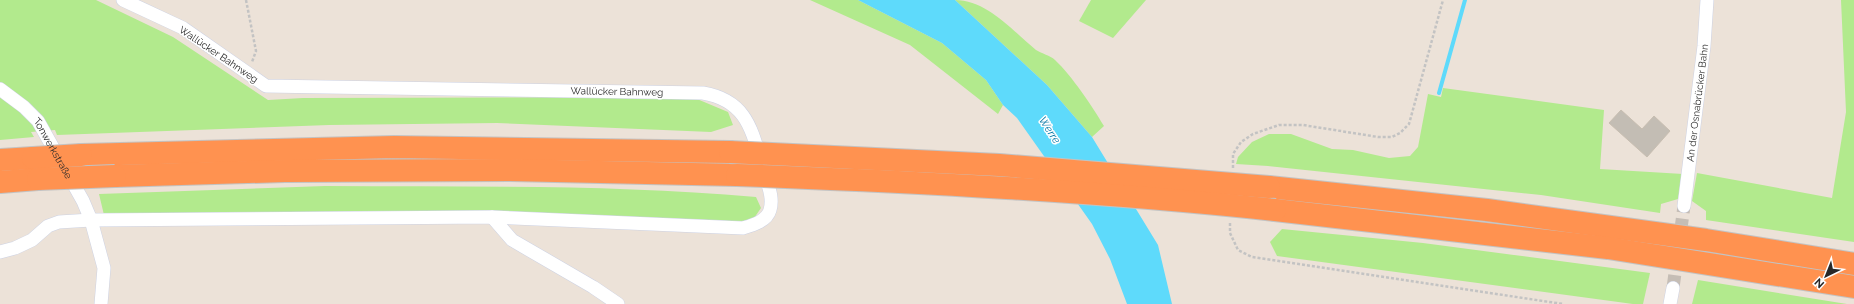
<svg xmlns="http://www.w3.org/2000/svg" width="1854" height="304" font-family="Raleway,sans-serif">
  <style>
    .green { fill: #b2ea8d }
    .water { fill: #5edafb }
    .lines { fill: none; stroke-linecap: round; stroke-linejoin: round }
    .stream { stroke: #5edafb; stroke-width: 4 }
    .building { fill: #c3bdb4; stroke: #c8beb1 }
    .street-tunnel { stroke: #c5bdb5; stroke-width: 13; stroke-dasharray: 13 6; stroke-linecap: butt }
    .street-casing { stroke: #cdd2e3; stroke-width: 14 }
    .highway-casing { stroke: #c3c3c3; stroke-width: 24 }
    .path { stroke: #c3c3c3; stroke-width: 2.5; stroke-dasharray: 3 2; stroke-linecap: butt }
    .street { stroke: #fff; stroke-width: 13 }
    .highway { stroke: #ff9250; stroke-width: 22 }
    .highway-bridge-casing { stroke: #c3c3c3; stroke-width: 24; stroke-linecap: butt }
    .highway-bridge { stroke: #ff9250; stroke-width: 22 }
    .labels { text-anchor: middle; stroke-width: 3; stroke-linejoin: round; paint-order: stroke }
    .street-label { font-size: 10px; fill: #282828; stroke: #fff }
    .water-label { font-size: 11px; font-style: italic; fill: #0075a4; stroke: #fff }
  </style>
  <rect width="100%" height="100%" fill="#ece2d8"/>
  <g class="green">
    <path d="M 0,0 L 96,0 L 173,37 L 268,100 L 303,98 L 661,97 L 697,99 L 728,112 L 733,125 L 711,132 L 497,123 L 329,125 L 57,135 L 55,130 L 31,132 L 34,137 L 0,140 Z"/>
    <path d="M 810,0 L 858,0 L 942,43 L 986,80 L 1003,105 L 998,114 L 910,45 Z"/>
    <path d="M 955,0 C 987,0 1013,31 1036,50 C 1042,54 1050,55 1055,60 C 1072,76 1092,106 1104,126 L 1092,137 L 1047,85 Z"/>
    <path d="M 1091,0 L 1146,0 L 1113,38 L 1079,21 Z"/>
    <path d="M 1841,0 L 1854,0 L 1854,242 L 1706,220 L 1706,211 L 1692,201 L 1697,173 L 1832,198 L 1846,112 Z"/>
    <path d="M 1443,88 L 1604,110 L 1600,169 L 1683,174 L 1678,199 L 1661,204 L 1660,213 L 1541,195 L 1268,166 L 1236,164 L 1238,157 L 1252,142 L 1269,134 L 1291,134 L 1332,149 L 1353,150 L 1389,158 L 1410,156 L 1418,147 L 1428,94 L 1441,97 Z"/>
    <path d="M 325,186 C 468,187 613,184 756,197 L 761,208 L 752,221 L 741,224 L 104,215 L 99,194 Z"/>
    <path d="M 1282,229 L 1423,243 L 1650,273 L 1643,304 L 1633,304 L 1277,256 L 1270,242 Z"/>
    <path d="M 1698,280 L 1847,304 L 1692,304 Z"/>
  </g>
  <path class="water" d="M 858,0 L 955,0 L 1047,85 L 1092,137 L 1158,245 L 1172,304 L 1127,304 L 1110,259 L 1092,224 L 1017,118 L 1003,105 L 986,80 L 942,43 Z"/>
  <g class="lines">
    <path class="stream" d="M 1439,93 L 1465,0"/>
  </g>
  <path class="building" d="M 1621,110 L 1642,129 L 1654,116 L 1670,131 L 1647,157 L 1609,123 Z"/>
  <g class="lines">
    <path class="street-tunnel" d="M 1673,288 L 1684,206"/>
    <g class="street-casing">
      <g id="street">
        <path id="s1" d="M 0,89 L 24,107 L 38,121 L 83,201 L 91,220 L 104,268 L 101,304"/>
        <path id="s2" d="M 1684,206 L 1704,46 L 1707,0"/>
        <path d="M 492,217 L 512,240 L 593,287 L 618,304"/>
        <path d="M 0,252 L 15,248 L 32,240 L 48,226 L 59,222 L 91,220 L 492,217 L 743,228 C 753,225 767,221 770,210 C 774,197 767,183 764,171 C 752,133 749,101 703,93 L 266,86 L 183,28 L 123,0"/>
        <path d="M 1670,304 L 1673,288"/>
      </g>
    </g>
    <g class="highway-casing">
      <g id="highway">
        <path d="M 81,155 L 394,147 L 730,152"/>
        <path d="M 0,160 L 33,158"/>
        <path d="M 115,176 L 285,171 L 510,170 L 737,175"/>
        <path d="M 0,182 L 38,179"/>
        <path d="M 1269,187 L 1487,210 L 1706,240 L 1854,264"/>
        <path d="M 1275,210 L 1608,248 L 1854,287"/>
      </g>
    </g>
    <g class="path">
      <path d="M 246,0 L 256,51 L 252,62"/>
      <path d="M 1233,168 L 1233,154 L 1241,142 L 1253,134 L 1279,125 L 1303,125 L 1378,137 L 1392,137 L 1400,133 L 1409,124 L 1443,0"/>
      <path d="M 1230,223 L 1230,233 L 1238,250 L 1252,257 L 1563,304"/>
    </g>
    <use href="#street" class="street"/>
    <use href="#highway" class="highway"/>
    <g class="highway-bridge-casing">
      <g id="highway-bridge">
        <path d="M 730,152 L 999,165 L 1269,187"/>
        <path d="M 33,158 L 81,155"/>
        <path d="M 737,175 C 917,182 1097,191 1275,210"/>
        <path d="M 38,179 L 115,176"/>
      </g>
    </g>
    <use href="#highway-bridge" class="highway-bridge"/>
  </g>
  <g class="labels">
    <g class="street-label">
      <text transform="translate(219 54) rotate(34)" y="4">Wallücker Bahnweg</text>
      <text transform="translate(617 91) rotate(1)" y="4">Wallücker Bahnweg</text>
      <text dy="4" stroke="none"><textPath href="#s2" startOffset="104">An der Osnabrücker Bahn</textPath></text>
      <text dy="4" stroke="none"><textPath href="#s1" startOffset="81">Tonwerkstraße</textPath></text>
    </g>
    <g class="water-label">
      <text transform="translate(1050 130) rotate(57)" y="4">Werre</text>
    </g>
  </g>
  <g transform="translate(1826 276) rotate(223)" stroke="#ffffff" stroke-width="3" paint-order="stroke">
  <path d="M0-3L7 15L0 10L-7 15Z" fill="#282828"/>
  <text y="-6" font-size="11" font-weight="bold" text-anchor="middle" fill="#282828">N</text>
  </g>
</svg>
